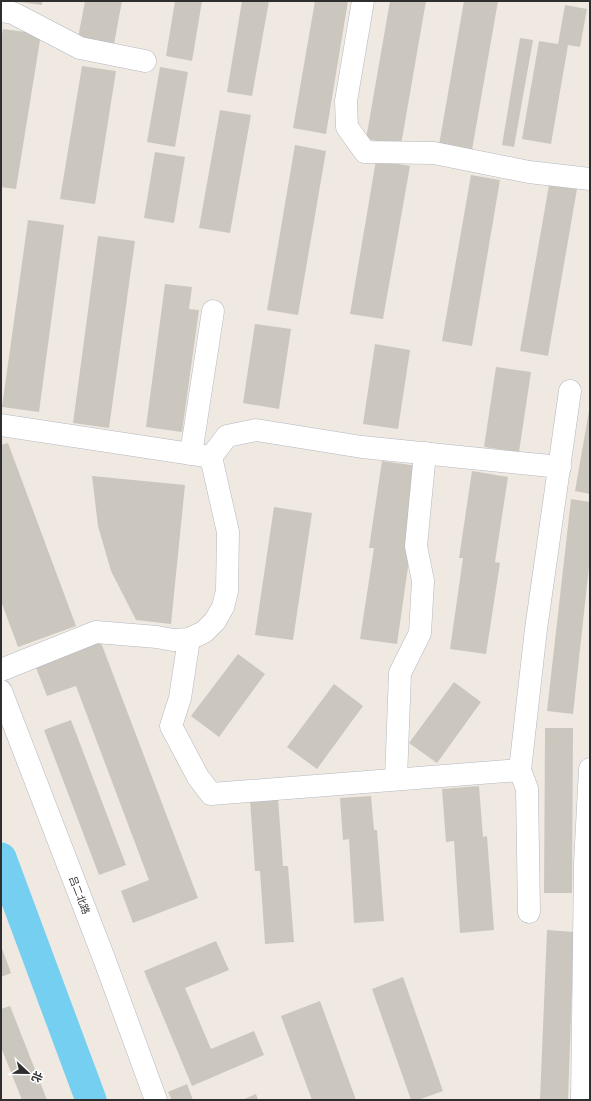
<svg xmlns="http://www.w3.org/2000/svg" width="591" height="1101" font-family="'Golos Text','Noto Sans SC',sans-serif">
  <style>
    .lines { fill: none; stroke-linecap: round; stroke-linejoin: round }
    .river { stroke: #75cff0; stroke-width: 31 }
    .building { fill: #cbc7bf }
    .minor-casing { stroke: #b4b7c1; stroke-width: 23 }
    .minor { stroke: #fff; stroke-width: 22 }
    .labels { text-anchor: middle; stroke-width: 3; stroke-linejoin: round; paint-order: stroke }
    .street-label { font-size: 10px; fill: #2e2e2e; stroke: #fff }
  </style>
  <rect width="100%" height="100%" fill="#efe9e1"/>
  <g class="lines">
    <path class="river" d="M 1,858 L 91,1100"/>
  </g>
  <g class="building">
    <path d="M 20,1 L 42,1 L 42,5 L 20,2 Z"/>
    <path d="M 85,1 L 122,1 L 114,44 L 78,38 Z"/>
    <path d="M 175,1 L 202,1 L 192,61 L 166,56 Z"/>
    <path d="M 242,1 L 269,1 L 252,96 L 227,92 Z"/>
    <path d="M 315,1 L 348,1 L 326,134 L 293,128 Z"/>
    <path d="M 390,1 L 426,1 L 401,145 L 366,139 Z"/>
    <path d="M 464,1 L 498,1 L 472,150 L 439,145 Z"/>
    <path d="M 565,5 L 587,9 L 580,47 L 568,45 L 551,144 L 522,139 L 539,41 L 558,44 Z"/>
    <path d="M 3,29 L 41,34 L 16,189 L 1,187 L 1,40 Z"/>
    <path d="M 520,38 L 533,40 L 514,147 L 502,145 Z"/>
    <path d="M 82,66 L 116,71 L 95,204 L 60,199 Z"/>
    <path d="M 160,67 L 188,72 L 175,147 L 147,142 Z"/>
    <path d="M 220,110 L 251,115 L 230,233 L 199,228 Z"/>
    <path d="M 295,145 L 326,151 L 298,315 L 267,310 Z"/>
    <path d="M 155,152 L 185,157 L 174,223 L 144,218 Z"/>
    <path d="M 376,160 L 410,166 L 383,319 L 350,314 Z"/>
    <path d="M 471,175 L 500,180 L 472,346 L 442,341 Z"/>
    <path d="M 549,185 L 577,189 L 548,356 L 520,351 Z"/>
    <path d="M 28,220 L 64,225 L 39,412 L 2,407 Z"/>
    <path d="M 98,236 L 135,241 L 109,428 L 73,423 Z"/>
    <path d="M 165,284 L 192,287 L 189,309 L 199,310 L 182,432 L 146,427 Z"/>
    <path d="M 255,324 L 291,329 L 279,409 L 243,403 Z"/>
    <path d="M 375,344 L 410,350 L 398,429 L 363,424 Z"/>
    <path d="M 496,367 L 531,372 L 519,452 L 484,447 Z"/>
    <path d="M 589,411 L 590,411 L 590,494 L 575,491 Z"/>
    <path d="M 8,443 L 76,626 L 18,647 L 1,601 L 1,445 Z"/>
    <path d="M 382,461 L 418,466 L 406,552 L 410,553 L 397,644 L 360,639 L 374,548 L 369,548 Z"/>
    <path d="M 472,471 L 508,477 L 495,562 L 500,563 L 486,654 L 450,649 L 463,558 L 459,558 Z"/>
    <path d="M 92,476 L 185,485 L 171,624 L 136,620 L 111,571 L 98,526 Z"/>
    <path d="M 571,499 L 590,502 L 590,557 L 573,714 L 547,711 Z"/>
    <path d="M 274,507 L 312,513 L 293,640 L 255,635 Z"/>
    <path d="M 100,640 L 198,898 L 133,923 L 121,891 L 149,880 L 76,686 L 47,696 L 35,665 Z"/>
    <path d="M 238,654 L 265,674 L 219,737 L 191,716 Z"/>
    <path d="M 454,682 L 481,702 L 437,763 L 409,743 Z"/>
    <path d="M 334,684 L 363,706 L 317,769 L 287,747 Z"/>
    <path d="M 71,720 L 126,865 L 99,875 L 44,730 Z"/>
    <path d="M 545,728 L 573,728 L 572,893 L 544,893 Z"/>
    <path d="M 479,786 L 483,837 L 487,836 L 494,930 L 460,933 L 454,841 L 446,842 L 442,789 Z"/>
    <path d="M 371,796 L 374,830 L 377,830 L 384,921 L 354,923 L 349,839 L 343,840 L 340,798 Z"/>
    <path d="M 278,798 L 283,866 L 288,866 L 294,942 L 265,944 L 260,871 L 255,871 L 250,800 Z"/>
    <path d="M 547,930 L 574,932 L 568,1100 L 540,1100 Z"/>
    <path d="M 216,941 L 229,970 L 185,988 L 211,1049 L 254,1031 L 264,1055 L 192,1086 L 144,971 Z"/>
    <path d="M 1,946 L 11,973 L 1,977 Z"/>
    <path d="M 403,977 L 443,1091 L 418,1100 L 411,1100 L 372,989 Z"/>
    <path d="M 320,1001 L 356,1100 L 312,1100 L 281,1016 Z"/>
    <path d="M 10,1006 L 47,1100 L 22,1100 L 1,1047 L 1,1009 Z"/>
    <path d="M 187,1084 L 193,1100 L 172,1100 L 168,1092 Z"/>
    <path d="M 256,1094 L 258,1100 L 242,1100 Z"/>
  </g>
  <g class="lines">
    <g class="minor-casing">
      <g id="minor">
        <path d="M 363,1 L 346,101 L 347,127 L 365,152 L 434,153 L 529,172 L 590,179"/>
        <path d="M 1,11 L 13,13 L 80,48 L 145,61"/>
        <path d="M 1,425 L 211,457 L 227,436 L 256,430 L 362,447 L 560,467"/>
        <path d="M 191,454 L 213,311"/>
        <path d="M 189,639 L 180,698 L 171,726 L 198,777 L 211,794 L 520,770"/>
        <path d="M 1,670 L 96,632 L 157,637 L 173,640 L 189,639 L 204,632 L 215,621 L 223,607 L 227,591 L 228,532 L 211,457"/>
        <path d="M 1,691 L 105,961 L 156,1100"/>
        <path d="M 396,779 L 400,673 L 420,633 L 423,581 L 416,546 L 425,453"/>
        <path d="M 529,912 L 527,789 L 520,770 L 536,629 L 570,391"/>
        <path d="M 582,1100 L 585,863 L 590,769"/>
      </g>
    </g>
    <use href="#minor" class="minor"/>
  </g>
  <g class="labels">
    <g class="street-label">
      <text transform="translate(80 895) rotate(69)" y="4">吕二北路</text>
    </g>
  </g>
  <rect width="591" height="1101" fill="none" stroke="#2e2e2e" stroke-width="4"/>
  <g transform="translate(28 1073) rotate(112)" stroke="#ffffff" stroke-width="3" paint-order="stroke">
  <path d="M0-3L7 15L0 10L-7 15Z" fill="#2e2e2e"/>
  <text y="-6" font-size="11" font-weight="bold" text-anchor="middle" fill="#2e2e2e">北</text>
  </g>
</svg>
